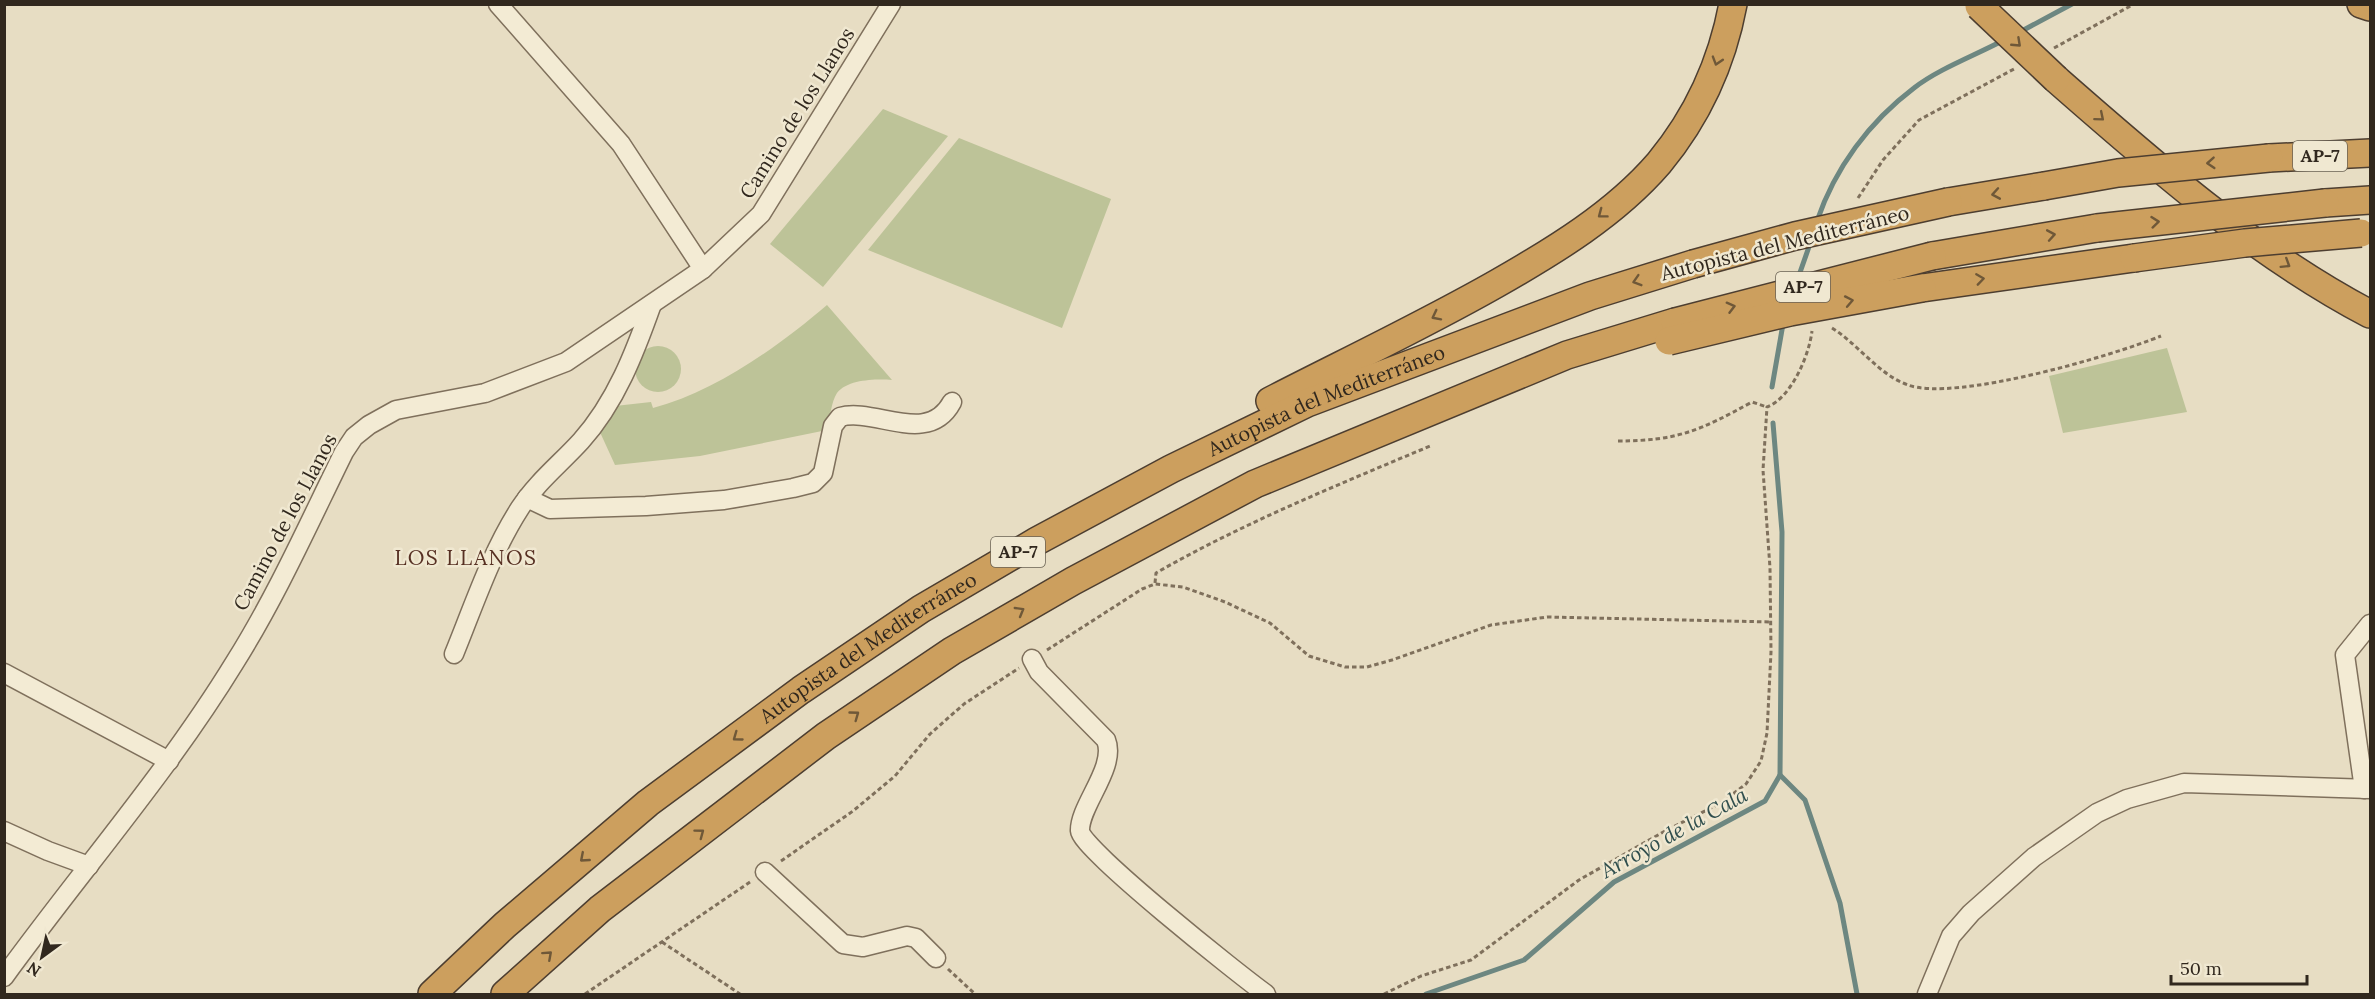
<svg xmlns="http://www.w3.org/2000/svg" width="2375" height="999" font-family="Lora,serif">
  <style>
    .green { fill: #bdc398 }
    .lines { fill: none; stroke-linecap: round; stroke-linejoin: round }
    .stream { stroke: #6d8781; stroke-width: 5 }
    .minor-casing { stroke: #7f705c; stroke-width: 21 }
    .highway-casing { stroke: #4d3e30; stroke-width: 30 }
    .path { stroke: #7f705c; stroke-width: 3; stroke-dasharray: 4.5 3; stroke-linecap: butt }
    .minor { stroke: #f3ebd4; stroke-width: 18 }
    .highway { stroke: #cc9f5e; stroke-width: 27 }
    .highway-bridge-casing { stroke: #4d3e30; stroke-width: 30; stroke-linecap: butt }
    .highway-bridge { stroke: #cc9f5e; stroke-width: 27 }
    .oneway { stroke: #6f5838 }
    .labels { text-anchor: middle; stroke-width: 5; stroke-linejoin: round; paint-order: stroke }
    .shield { fill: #f0e8d1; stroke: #6a6254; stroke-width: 1.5 }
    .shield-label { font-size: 18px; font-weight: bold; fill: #31281e }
    .street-label { font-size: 20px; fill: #31281e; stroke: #f0e8d1 }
    .neighbourhood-label { font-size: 21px; letter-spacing: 1.5px; fill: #573023; stroke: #f0e8d1 }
    .water-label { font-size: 21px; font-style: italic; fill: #2f4e4d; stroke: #f0e8d1 }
  </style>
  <rect width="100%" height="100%" fill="#e7ddc3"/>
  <g class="green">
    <path d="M 883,109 L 948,136 L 823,287 L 770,244 Z"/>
    <path d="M 959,138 L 1111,199 L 1062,328 L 868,250 Z"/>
    <path d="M 827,305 L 892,380 C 877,379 848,379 837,393 C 831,402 830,419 827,430 L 700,456 L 615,465 L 599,430 L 615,406 L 651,402 L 653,408 C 715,392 779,346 827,305 Z"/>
    <circle cx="658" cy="369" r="23"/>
    <path d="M 2167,348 L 2187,412 L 2063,433 L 2049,376 Z"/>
  </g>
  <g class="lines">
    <g class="stream">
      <path d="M 2018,33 L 2072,4"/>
      <path d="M 1817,221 C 1835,168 1869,122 1914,88 C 1938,69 1976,55 2004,40"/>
      <path d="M 1797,281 L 1811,241"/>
      <path d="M 1772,387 L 1783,324"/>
      <path d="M 1780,775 L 1805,800 L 1840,903 L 1857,994"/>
      <path d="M 1426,994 L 1524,960 L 1614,882 L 1765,801 L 1780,775 L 1782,532 L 1773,423"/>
    </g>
    <g class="minor-casing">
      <g id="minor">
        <path d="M 498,4 L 621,144 L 703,269"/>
        <path d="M 527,498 L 550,509 L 646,506 L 724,500 L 793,488 L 813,483 L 823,473 L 833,426 L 840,417 C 875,407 928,447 952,402"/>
        <path d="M 454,654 C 474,605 491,553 520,508 C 537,482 560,464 581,441 C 616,402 635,352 652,304"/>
        <path d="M 1032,659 L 1039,672 L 1106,740 C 1117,767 1079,806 1080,831 C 1081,849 1242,977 1266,994"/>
        <path d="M 4,673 L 169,761"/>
        <path d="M 2364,789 L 2345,655 L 2370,624"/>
        <path d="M 4,831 L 48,851 L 89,866"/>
        <path d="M 765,872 L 843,944 L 863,947 L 907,936 L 916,938 L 936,958"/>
        <path d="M 4,977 C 81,871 167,773 235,662 C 277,595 309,523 344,452 L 354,437 L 369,425 L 396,410 L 485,393 L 566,362 L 703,269 L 761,214 L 891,4"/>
        <path d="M 1927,994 L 1951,936 L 1971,913 L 2034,857 L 2097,813 L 2127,799 L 2184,783 L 2370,789"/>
      </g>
    </g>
    <g class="highway-casing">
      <g id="highway">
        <path d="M 2361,4 L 2370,7"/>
        <path d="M 2056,79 C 2154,165 2254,253 2370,314"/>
        <path d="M 2269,158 L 2370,153"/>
        <path d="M 1948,202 L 2044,186"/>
        <path d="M 2325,203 L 2370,200"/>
        <path d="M 1932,256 L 2097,228"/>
        <path d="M 1922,288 L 2134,258"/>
        <path d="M 1270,401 C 1346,362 1422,326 1496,284 C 1554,251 1615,214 1659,163 C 1697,117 1722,63 1733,4"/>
        <path id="s1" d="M 432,994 L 505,925 L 648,803 L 801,690 L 921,609 L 1037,541 L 1171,469 L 1307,403 L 1590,296 L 1693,264"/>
        <path d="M 505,994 L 600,909 L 826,736 L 952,651 L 1073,581 L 1255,484 L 1567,355 L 1675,322"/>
      </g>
    </g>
    <g class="path">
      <path d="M 2054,48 L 2134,4"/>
      <path d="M 1858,198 L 1883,160 L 1919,120 L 2014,69"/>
      <path d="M 1832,328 C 1858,344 1879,375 1908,385 C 1955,402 2112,356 2161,336"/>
      <path d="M 1618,441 C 1678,441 1701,430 1752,402 L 1767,407"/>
      <path d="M 1155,583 L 1156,573 C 1243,523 1338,485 1430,446"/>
      <path d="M 1047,650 L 1142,589 L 1155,584 L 1183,587 L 1225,602 L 1270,623 L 1309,656 L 1345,667 L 1367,667 L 1392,660 L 1491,625 L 1547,617 L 1771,622"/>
      <path d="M 781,861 L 853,811 L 895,776 L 930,734 L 964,704 L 1019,668"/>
      <path d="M 662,942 L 740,994"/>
      <path d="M 948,969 L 975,994"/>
      <path d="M 585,994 L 750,882"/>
      <path d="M 1384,994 L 1421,976 L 1471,960 L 1579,880 L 1665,831 L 1721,803 L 1746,784 L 1761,761 L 1767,733 L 1771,652 L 1770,568 L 1763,470 L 1767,407 C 1791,398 1809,356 1812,331"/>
    </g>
    <use href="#minor" class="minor"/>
    <use href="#highway" class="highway"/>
    <g class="highway-bridge-casing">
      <g id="highway-bridge">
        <path d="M 1979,6 L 2056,79"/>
        <path d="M 2044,186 L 2118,173 L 2269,158"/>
        <path d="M 2097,228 L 2325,203"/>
        <path d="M 2134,258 L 2245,243 L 2361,233"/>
        <path d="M 1693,264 L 1795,236 L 1948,202"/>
        <path d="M 1675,322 L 1932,256"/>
        <path d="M 1669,341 L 1790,312 L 1922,288"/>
      </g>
    </g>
    <use href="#highway-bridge" class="highway-bridge"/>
  </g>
  <defs><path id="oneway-chevron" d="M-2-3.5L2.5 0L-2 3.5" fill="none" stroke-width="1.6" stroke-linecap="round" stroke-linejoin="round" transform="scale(1.5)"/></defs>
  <g class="oneway">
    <use href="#oneway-chevron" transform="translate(2017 43) rotate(43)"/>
    <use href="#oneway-chevron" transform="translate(1717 61) rotate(107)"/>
    <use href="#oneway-chevron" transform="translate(2100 117) rotate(40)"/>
    <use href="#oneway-chevron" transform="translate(2211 163) rotate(176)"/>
    <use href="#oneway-chevron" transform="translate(1996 194) rotate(170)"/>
    <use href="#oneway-chevron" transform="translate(1602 214) rotate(143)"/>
    <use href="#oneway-chevron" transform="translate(2155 222) rotate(-6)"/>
    <use href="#oneway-chevron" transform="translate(2051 235) rotate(-10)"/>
    <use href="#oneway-chevron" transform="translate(2286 264) rotate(32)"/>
    <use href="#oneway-chevron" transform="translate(1980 279) rotate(-8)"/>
    <use href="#oneway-chevron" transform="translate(1637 281) rotate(163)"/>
    <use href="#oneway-chevron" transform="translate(1849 301) rotate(-11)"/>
    <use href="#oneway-chevron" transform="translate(1731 307) rotate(-15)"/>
    <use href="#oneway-chevron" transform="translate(1436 316) rotate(153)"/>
    <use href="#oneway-chevron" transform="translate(1020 611) rotate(-30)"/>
    <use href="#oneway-chevron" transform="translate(855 715) rotate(-36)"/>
    <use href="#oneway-chevron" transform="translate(737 737) rotate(144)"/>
    <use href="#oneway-chevron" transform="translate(700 833) rotate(-37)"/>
    <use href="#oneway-chevron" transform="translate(584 858) rotate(139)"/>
    <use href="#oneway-chevron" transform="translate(548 955) rotate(-42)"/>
  </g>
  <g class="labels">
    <g class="shield">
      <rect x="2293" y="141" width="54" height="30" rx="4.5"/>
      <rect x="1776" y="272" width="54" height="30" rx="4.5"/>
      <rect x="991" y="537" width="54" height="30" rx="4.5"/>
    </g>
    <g class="shield-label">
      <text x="2320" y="162">AP-7</text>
      <text x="1803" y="293">AP-7</text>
      <text x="1018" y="558">AP-7</text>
    </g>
    <g class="street-label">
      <text transform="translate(797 113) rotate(-58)" y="7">Camino de los Llanos</text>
      <text transform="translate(1785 243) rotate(-14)" y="7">Autopista del Mediterráneo</text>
      <text dy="7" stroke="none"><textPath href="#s1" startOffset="1080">Autopista del Mediterráneo</textPath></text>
      <text transform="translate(285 522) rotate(-62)" y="7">Camino de los Llanos</text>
      <text dy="7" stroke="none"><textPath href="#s1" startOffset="558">Autopista del Mediterráneo</textPath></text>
    </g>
    <g class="neighbourhood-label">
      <text x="466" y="565">LOS LLANOS</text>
    </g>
    <g class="water-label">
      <text transform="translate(1674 833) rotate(-29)" y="7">Arroyo de la Cala</text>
    </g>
  </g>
  <rect width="2375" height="999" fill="none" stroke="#31281e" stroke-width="12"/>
  <g transform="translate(42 957) rotate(213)" stroke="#f0e8d1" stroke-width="4.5" paint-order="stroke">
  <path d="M0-4.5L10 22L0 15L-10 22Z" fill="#31281e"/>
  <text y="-9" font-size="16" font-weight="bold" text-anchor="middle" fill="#31281e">N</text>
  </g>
  <path d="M2171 975v9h136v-9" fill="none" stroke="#31281e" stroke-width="3"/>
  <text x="2180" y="975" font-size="18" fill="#31281e" stroke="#f0e8d1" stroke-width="4.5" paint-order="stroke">50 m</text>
</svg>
